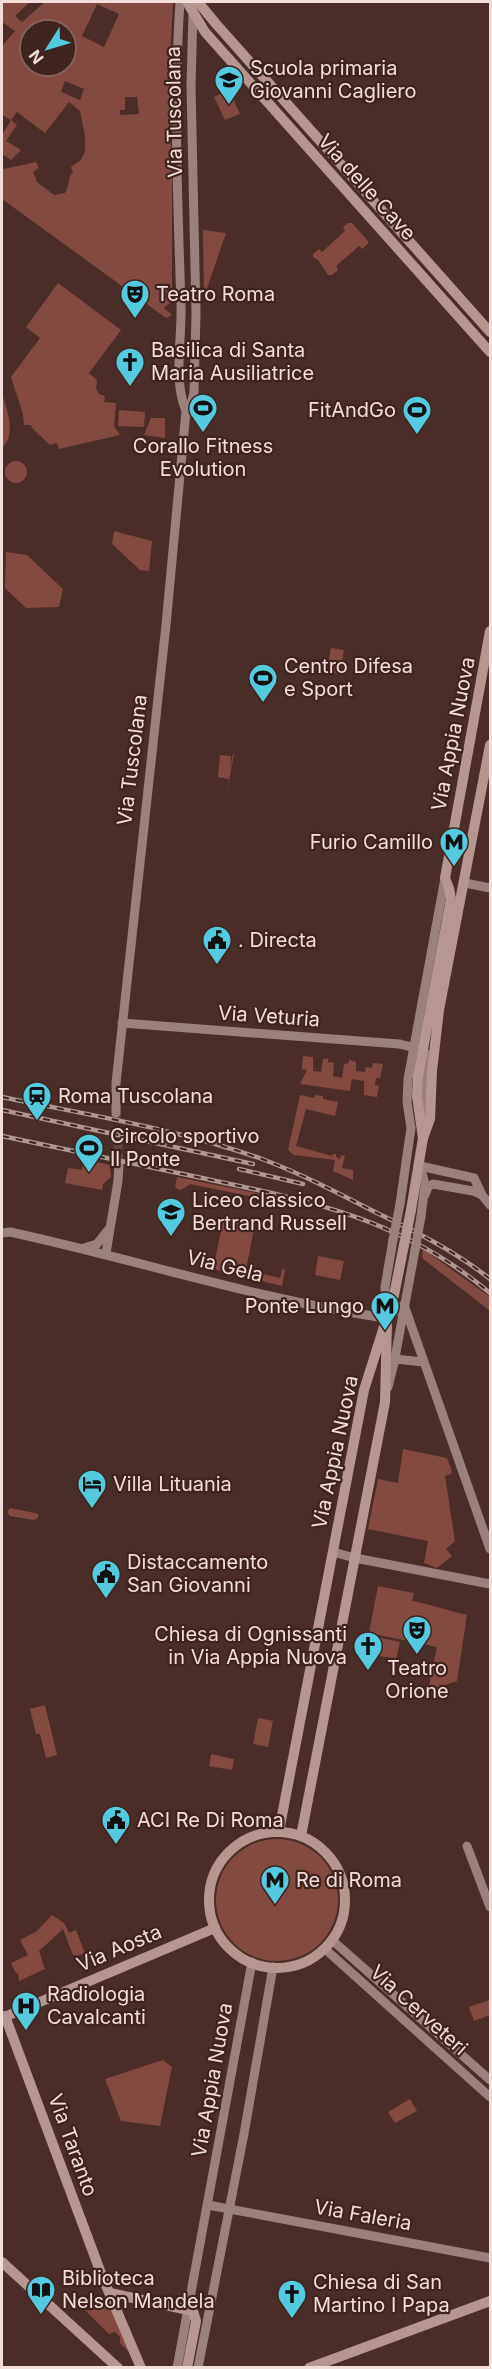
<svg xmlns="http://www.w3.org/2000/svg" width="492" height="2369" font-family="Inter,sans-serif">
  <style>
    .green { fill: #824a40; fill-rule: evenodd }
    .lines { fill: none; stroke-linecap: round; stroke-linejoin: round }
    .secondary-tunnel { stroke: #634743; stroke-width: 9; stroke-dasharray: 9 4.5; stroke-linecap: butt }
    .secondary { stroke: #9a817d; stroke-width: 9 }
    .primary { stroke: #b59690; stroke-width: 10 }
    .rail-casing { stroke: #ae9792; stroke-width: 4.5 }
    .rail { stroke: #3f231e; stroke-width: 2; stroke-dasharray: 7; stroke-linecap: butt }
    .secondary-bridge { stroke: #9a817d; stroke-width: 9 }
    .primary-bridge { stroke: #b59690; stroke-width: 10 }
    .labels { text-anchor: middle; stroke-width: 4.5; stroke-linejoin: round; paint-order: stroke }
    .poi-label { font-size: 20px; fill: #f1ddd9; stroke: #3f231e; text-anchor: start }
    .street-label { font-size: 20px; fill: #f1ddd9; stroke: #3f231e }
  </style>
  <rect width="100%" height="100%" fill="#4a2d28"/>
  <g class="green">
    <path d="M 2,2 L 30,2 L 15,16 L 22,22 L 45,2 L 173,2 L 169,78 L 172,177 L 172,301 L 164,308 L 172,315 L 166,318 L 2,199 L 2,167 L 4,169 L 36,162 L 39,168 L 33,172 L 37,182 L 54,195 L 65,193 C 70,186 67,178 73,172 L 71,167 L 81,160 L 85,151 L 85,136 L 80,111 L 69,102 L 45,133 L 17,112 L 11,120 L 17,125 L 6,141 L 21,150 L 11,160 L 2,154 L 2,135 L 11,120 L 2,115 L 2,46 L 15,31 L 2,22 ZM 97,4 L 119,14 L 104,47 L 82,36 ZM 30,30 L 66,30 L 66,66 L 30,66 ZM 65,81 L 84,89 L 80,100 L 61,92 ZM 125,97 L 137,97 L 139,114 L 120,115 L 120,110 L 125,110 Z"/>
    <path d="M 229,90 L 240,114 L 225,120 L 214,97 Z"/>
    <path d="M 348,223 L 352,223 L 368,241 L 368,244 L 362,249 L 359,246 L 336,266 L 338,270 L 332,275 L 328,275 L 319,261 L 313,257 L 313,254 L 319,249 L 322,252 L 345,231 L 343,227 Z"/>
    <path d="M 203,230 L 226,233 L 204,297 L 203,233 Z"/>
    <path d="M 58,283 L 121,330 L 89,373 L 97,380 L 96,389 L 99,394 L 105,396 L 104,402 L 116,403 L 114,426 L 120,435 L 59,449 L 57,443 L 50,445 L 32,428 L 31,425 L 24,425 L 23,414 L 11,377 L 40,338 L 26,327 Z"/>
    <path d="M 2,393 C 7,411 17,434 2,448 Z"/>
    <path d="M 119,410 L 145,412 L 144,427 L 118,426 Z"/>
    <path d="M 151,418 L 165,418 L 165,438 L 144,435 Z"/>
    <circle cx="16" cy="472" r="11"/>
    <path d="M 114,531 L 152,541 L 149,571 L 140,570 L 112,544 Z"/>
    <path d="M 6,552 L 27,555 L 63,589 L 59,607 L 26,608 L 5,588 Z"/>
    <path d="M 331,648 L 344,650 L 340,674 L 327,671 Z"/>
    <path d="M 233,754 L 234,754 L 226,798 L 229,779 L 218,777 L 220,755 L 231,756 L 230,769 Z"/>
    <path d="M 303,1056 L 313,1057 L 313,1071 L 321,1072 L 323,1059 L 328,1058 L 328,1062 L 334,1063 L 333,1076 L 342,1078 L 344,1064 L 349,1063 L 349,1060 L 356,1062 L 356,1071 L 365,1072 L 366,1067 L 372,1068 L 373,1063 L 383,1064 L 380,1078 L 376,1078 L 375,1085 L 379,1086 L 377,1097 L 364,1095 L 364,1081 L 352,1079 L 350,1091 L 300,1084 L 307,1070 L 302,1069 Z"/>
    <path d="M 300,1095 L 314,1098 L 315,1095 L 323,1096 L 323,1099 L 338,1102 L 335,1116 L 306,1109 L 296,1146 L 332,1156 L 333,1154 L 336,1154 L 336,1157 L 340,1159 L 341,1155 L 345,1156 L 342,1168 L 353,1170 L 353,1180 L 333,1171 L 335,1160 L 294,1155 L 288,1150 Z"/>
    <path d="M 84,1159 L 110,1165 L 111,1177 L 103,1184 L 102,1190 L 65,1183 L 68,1168 L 82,1170 Z"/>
    <path d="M 177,1177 L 295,1201 L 293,1205 L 190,1184 L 181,1190 L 175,1188 Z"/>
    <path d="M 224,1217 L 255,1224 L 246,1270 L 280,1278 L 282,1269 L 285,1270 L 282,1286 L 213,1269 Z"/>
    <path d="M 423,1249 L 490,1297 L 490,1311 L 422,1258 Z"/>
    <path d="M 318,1256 L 344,1261 L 340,1280 L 315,1275 Z"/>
    <path d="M 403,1449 L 447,1458 L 452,1471 L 451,1474 L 445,1476 L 455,1541 L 446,1549 L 452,1556 L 437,1568 L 424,1563 L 428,1541 L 368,1529 L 378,1479 L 398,1483 Z"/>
    <path d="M 10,1508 L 35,1513 L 38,1514 L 38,1518 L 34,1520 L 10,1516 L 7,1512 Z"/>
    <path d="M 378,1586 L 414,1593 L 412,1601 C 431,1604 448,1611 467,1615 L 457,1681 L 428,1691 L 437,1647 L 369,1633 Z"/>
    <path d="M 372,1636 L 400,1642 L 396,1659 L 369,1654 Z"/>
    <path d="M 45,1705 L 57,1755 L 46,1758 L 40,1734 L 36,1734 L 30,1709 Z"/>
    <path d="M 258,1718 L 273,1721 L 268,1747 L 253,1744 Z"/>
    <path d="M 211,1754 L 234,1759 L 232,1770 L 209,1766 Z"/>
    <circle cx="277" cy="1900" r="61"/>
    <path d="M 52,1915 L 64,1923 L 69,1933 L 76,1930 L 85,1953 L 77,1956 L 73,1955 L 63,1929 L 39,1951 L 45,1969 L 19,1981 L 18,1973 L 16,1973 L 11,1963 L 28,1955 L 20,1940 L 37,1931 Z"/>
    <path d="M 489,2000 L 490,2015 L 474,2021 L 469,2007 Z"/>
    <path d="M 163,2060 L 172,2067 L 160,2126 L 121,2121 L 105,2079 Z"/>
    <path d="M 410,2099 L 417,2111 L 395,2123 L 388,2112 Z"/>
    <path d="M 92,2298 L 108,2302 L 131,2354 L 120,2343 L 120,2337 L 115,2332 L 109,2334 L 83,2308 L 88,2311 L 90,2308 L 87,2304 Z"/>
  </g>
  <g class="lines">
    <path class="secondary-tunnel" d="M 116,1113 L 119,1165"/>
    <g class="secondary">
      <path d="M 186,411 L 191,404 L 194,393 L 196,313 L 191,86 L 193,11"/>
      <path d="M 465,883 L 490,888"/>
      <path d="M 122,1023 L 399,1044 C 408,1046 423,1048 428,1056 L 424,1115"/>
      <path d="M 116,1113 L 116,1083 L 166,625 L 186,411 C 173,380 182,340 181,307 C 178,205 173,103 180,2"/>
      <path d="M 420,1166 L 474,1178 L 482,1195 L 490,1205"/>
      <path d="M 420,1166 L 425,1184 L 421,1217"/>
      <path d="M 425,1195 L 428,1187 L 433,1184 L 473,1191 L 482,1195"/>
      <path d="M 400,1204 L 411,1128 L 407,1102 L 408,1079 L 445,878"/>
      <path d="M 2,1233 L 10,1232 C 135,1259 259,1300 386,1318 L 404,1305"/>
      <path d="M 84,1248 L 97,1244 L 108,1230"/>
      <path d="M 106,1253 L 118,1181 L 119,1165"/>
      <path d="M 404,1305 L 490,1549"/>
      <path d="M 386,1317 L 385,1287 L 393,1240"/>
      <path d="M 395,1359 L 423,1362"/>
      <path d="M 388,1387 L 394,1363 L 415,1250"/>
      <path d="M 333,1552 L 355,1558 L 490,1584"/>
      <path d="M 467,1846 L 490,1907"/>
      <path d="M 332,1940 L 490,2080"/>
      <path d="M 325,1949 L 490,2097"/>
      <path d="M 208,2205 L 490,2258"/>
      <path d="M 177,2368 L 252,1962"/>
      <path d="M 198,2368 L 244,2134 L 273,1967"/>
    </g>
    <g class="primary">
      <path d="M 187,2 L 205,32 L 490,352"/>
      <path d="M 198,2 L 217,25 L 490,332"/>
      <path d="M 423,1138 L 417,1096 L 418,1076 L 451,899 L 449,888 L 445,878 L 490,631"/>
      <path d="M 411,1210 L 423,1138 L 430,1119 L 432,1071 L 439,1010 L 490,745"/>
      <path d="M 279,1831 L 364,1390 L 394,1295 L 404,1245"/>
      <circle cx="277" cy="1900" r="68"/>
      <path d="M 301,1836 L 385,1402 L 387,1322"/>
      <path d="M 5,2016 L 102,2276 L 141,2368"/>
      <path d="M 2,2018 L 215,1928"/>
      <path d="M 2,2262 L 118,2368"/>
      <path d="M 110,2293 L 193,2311 L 196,2321 L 187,2368"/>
      <path d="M 309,2368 L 490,2301"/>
    </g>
    <g class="rail-casing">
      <g id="rail">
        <path d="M 2,1097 C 88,1115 178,1129 262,1159 C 302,1174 340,1194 377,1213 C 417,1232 456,1252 490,1279"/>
        <path d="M 2,1110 L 253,1164"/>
        <path d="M 2,1136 C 68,1150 135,1164 202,1178 C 311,1201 402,1219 490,1293"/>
        <path d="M 239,1169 L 303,1184"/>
      </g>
    </g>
    <use href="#rail" class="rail"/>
    <g class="secondary-bridge">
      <path d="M 393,1240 L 400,1204"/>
      <path d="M 415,1250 L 421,1217"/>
    </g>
    <path class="primary-bridge" d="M 404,1245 L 411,1210"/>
  </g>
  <defs>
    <g id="school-pin" transform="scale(1.5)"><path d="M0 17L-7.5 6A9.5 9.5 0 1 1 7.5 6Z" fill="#54cade" stroke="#3f231e"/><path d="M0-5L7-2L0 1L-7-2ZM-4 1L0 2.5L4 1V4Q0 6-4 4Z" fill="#111"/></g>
    <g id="theatre-pin" transform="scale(1.5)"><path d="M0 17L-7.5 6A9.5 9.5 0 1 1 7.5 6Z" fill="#54cade" stroke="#3f231e"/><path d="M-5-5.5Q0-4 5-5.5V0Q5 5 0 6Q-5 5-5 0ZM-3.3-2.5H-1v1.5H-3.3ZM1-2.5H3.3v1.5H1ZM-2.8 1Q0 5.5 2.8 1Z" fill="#111"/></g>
    <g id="church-pin" transform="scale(1.5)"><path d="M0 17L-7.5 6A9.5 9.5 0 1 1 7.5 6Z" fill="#54cade" stroke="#3f231e"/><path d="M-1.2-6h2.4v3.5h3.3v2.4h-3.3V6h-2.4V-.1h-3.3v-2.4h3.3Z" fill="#111"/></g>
    <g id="stadium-pin" transform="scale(1.5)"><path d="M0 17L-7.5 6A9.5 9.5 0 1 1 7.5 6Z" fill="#54cade" stroke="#3f231e"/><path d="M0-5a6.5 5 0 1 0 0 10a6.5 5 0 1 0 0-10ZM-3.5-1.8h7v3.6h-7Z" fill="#111"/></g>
    <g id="metro-pin" transform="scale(1.5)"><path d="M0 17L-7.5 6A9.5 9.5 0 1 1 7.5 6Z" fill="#54cade" stroke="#3f231e"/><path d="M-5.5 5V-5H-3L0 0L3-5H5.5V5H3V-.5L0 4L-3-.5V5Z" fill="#111"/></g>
    <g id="civic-pin" transform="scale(1.5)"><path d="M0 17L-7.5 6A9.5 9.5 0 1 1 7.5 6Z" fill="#54cade" stroke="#3f231e"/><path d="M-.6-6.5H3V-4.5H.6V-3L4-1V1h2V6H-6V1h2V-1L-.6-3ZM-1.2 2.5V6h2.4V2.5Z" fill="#111"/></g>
    <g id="station-pin" transform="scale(1.5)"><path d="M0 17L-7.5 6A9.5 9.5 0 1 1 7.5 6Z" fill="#54cade" stroke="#3f231e"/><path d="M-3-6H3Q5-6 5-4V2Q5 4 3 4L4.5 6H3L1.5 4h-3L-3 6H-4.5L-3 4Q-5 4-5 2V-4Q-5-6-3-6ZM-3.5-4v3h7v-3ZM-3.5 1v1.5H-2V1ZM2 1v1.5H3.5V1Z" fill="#111"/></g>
    <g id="hotel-pin" transform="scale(1.5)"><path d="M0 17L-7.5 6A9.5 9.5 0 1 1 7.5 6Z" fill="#54cade" stroke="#3f231e"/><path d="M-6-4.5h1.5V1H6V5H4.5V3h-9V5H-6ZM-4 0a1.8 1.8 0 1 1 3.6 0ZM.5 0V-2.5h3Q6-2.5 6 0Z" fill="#111"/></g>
    <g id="hospital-pin" transform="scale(1.5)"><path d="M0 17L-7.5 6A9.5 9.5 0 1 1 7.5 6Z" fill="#54cade" stroke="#3f231e"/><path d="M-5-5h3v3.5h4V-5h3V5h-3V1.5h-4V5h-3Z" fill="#111"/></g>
    <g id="library-pin" transform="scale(1.5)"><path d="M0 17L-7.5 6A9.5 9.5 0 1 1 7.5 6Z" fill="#54cade" stroke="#3f231e"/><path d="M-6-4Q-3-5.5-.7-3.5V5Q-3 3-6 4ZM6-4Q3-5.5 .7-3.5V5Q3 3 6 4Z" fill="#111"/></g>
  </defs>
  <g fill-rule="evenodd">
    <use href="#school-pin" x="229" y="80"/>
    <use href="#theatre-pin" x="135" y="294"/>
    <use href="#church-pin" x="130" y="362"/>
    <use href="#stadium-pin" x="203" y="408"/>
    <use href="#stadium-pin" x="417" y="410"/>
    <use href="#stadium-pin" x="263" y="678"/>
    <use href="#metro-pin" x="454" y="842"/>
    <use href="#civic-pin" x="217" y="940"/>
    <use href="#station-pin" x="37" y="1096"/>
    <use href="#stadium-pin" x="89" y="1148"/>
    <use href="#school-pin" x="171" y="1212"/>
    <use href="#metro-pin" x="385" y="1306"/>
    <use href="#hotel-pin" x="92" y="1484"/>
    <use href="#civic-pin" x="106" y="1574"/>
    <use href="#theatre-pin" x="417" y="1630"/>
    <use href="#church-pin" x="368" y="1646"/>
    <use href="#civic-pin" x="116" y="1820"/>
    <use href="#metro-pin" x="275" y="1880"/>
    <use href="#hospital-pin" x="26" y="2006"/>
    <use href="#library-pin" x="41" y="2290"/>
    <use href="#church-pin" x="292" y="2294"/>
  </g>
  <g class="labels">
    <g class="poi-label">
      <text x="250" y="75">Scuola primaria<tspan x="250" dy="23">Giovanni Cagliero</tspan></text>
      <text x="156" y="301">Teatro Roma</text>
      <text x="151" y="357">Basilica di Santa<tspan x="151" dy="23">Maria Ausiliatrice</tspan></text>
      <text x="396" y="417" text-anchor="end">FitAndGo</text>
      <text x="203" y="453" text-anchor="middle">Corallo Fitness<tspan x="203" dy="23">Evolution</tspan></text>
      <text x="284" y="673">Centro Difesa<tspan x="284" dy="23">e Sport</tspan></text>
      <text x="433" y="849" text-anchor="end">Furio Camillo</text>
      <text x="238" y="947">. Directa</text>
      <text x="58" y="1103">Roma Tuscolana</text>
      <text x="110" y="1143">Circolo sportivo<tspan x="110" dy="23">Il Ponte</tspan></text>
      <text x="192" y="1207">Liceo classico<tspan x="192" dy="23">Bertrand Russell</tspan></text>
      <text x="364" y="1313" text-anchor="end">Ponte Lungo</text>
      <text x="113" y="1491">Villa Lituania</text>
      <text x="127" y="1569">Distaccamento<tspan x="127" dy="23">San Giovanni</tspan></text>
      <text x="347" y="1641" text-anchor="end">Chiesa di Ognissanti<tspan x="347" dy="23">in Via Appia Nuova</tspan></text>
      <text x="417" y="1675" text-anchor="middle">Teatro<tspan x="417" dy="23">Orione</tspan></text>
      <text x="137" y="1827">ACI Re Di Roma</text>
      <text x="296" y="1887">Re di Roma</text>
      <text x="47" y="2001">Radiologia<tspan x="47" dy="23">Cavalcanti</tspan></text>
      <text x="62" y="2285">Biblioteca<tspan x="62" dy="23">Nelson Mandela</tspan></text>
      <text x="313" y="2289">Chiesa di San<tspan x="313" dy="23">Martino I Papa</tspan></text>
    </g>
    <g class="street-label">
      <text transform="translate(174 112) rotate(-91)" y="7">Via Tuscolana</text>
      <text transform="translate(367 187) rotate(48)" y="7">Via delle Cave</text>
      <text transform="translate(453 734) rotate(-79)" y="7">Via Appia Nuova</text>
      <text transform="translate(132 760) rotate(-83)" y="7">Via Tuscolana</text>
      <text transform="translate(269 1016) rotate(4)" y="7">Via Veturia</text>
      <text transform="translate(225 1266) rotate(14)" y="7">Via Gela</text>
      <text transform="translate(335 1452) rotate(-78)" y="7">Via Appia Nuova</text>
      <text transform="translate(119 1948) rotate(-23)" y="7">Via Aosta</text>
      <text transform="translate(419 2010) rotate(42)" y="7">Via Cerveteri</text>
      <text transform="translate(212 2080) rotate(-80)" y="7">Via Appia Nuova</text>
      <text transform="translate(73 2145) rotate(70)" y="7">Via Taranto</text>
      <text transform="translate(363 2215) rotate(10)" y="7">Via Faleria</text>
    </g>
  </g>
  <rect width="492" height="2369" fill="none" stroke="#f1ddd9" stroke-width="6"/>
  <g transform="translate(48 48) rotate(233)"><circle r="28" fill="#3f231e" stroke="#866d69" stroke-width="1.5"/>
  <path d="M0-4.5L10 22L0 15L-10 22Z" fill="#54cade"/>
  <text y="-9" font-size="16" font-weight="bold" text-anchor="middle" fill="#f1ddd9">N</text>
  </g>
</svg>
